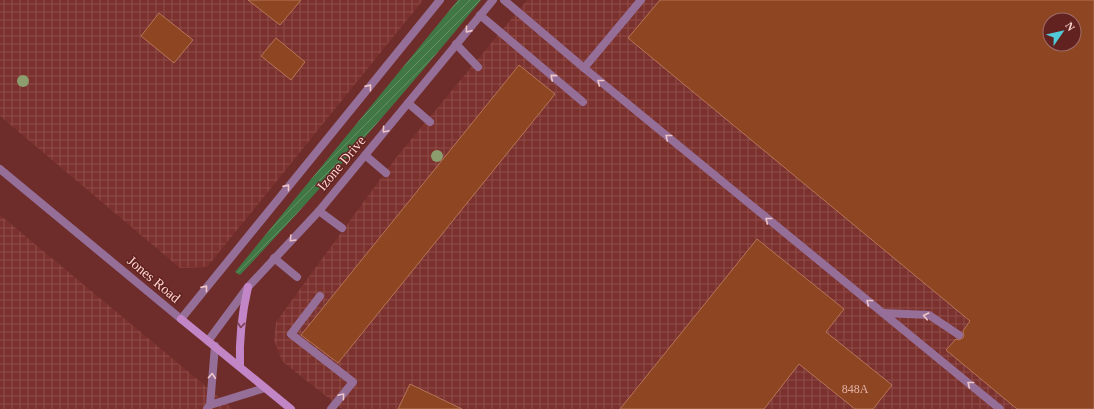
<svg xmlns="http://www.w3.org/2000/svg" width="1094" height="409" font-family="Georgia,serif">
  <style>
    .industrial { fill: url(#industrial-grid); fill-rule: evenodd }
    .garden { fill: url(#garden-furrows) }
    .building { fill: #8d4522; stroke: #b67557; fill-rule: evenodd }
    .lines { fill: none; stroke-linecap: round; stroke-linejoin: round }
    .service { stroke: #966f98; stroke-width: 8 }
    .minor { stroke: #966f98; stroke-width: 8 }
    .tertiary { stroke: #966f98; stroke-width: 8 }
    .secondary { stroke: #c285c6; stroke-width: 8 }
    .tree { fill: #8c9d6e }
    .oneway { stroke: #efc6c8 }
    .oneway2 { stroke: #7e4052 }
    .labels { text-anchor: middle; stroke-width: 3; stroke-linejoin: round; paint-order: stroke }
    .number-label { font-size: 12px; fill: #e2b1a5 }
    .street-label { font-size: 14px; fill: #ffd5d1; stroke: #612220 }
  </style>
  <defs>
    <pattern id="industrial-grid" width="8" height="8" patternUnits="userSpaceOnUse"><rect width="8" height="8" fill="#7b312e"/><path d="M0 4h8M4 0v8" fill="none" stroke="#8f4e4b"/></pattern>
    <pattern id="garden-furrows" width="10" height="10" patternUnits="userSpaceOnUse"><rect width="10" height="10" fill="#417744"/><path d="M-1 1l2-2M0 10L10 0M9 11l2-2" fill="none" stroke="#679067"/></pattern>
  </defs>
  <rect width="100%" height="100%" fill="#6e2d2a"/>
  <g class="industrial">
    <path d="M 0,0 L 423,0 L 207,267 L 180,268 L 0,116 Z"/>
    <path d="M 527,0 L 1094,0 L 1094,409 L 342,409 L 282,361 L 274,340 L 276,322 L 395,159 ZM 1050,20 L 1074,20 L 1074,44 L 1050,44 Z"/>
    <path d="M 0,215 L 233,409 L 0,409 Z"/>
  </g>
  <path class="garden" d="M 458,0 L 481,0 C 404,94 324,186 240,275 L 235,272 Z"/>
  <g class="building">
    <path d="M 248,0 L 301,0 L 280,25 Z"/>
    <path d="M 660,0 L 1094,0 L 1094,409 L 1017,409 L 946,350 L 956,339 L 959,340 L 963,338 L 964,335 L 963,331 L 970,321 L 628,38 ZM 1050,20 L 1074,20 L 1074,44 L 1050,44 Z"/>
    <path d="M 159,13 L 193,40 L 174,63 L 141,36 Z"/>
    <path d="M 276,38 L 305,62 L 291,80 L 261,56 Z"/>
    <path d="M 519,65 L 555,94 L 338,363 L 301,335 Z"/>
    <path d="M 757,239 L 844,309 L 826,332 L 892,385 L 873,409 L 855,409 L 799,364 L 764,409 L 620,409 Z"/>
    <path d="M 410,384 L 462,409 L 398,409 Z"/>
  </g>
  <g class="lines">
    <g class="service">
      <path d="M 504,0 L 584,68"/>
      <path d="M 641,0 L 584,68 L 1000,409"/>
      <path d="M 480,15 L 583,102"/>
      <path d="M 456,44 L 478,67"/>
      <path d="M 408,103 L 430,122"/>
      <path d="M 365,155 L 386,173"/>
      <path d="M 319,211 L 342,228"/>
      <path d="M 274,258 L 297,277"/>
      <path d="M 320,296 L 291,334 L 353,382 L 331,409"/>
      <path d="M 883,313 L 929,315 L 959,335"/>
      <path d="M 210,405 L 215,346"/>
      <path d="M 207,409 L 210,405 L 265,388"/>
    </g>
    <g class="minor">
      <path d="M 181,319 L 440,0"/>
      <path d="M 208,341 L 248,287 L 319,211 L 493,0"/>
    </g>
    <path class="tertiary" d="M 0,169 L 181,319"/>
    <g class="secondary">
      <path d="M 181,319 L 291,409"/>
      <path d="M 240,366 C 239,340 242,313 248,287"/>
    </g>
  </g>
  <g class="tree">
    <circle cx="23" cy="81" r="6"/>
    <circle cx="437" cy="156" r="6"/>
  </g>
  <defs><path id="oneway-chevron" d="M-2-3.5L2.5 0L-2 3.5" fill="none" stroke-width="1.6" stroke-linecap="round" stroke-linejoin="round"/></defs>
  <g class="oneway">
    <use href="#oneway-chevron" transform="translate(468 30) rotate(129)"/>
    <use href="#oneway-chevron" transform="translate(553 77) rotate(-140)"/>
    <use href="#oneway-chevron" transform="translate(600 82) rotate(-141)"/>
    <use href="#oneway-chevron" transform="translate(369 87) rotate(-51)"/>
    <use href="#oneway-chevron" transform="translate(385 130) rotate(130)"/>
    <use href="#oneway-chevron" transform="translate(668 137) rotate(-141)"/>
    <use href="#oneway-chevron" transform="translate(287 187) rotate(-51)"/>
    <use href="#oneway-chevron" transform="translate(768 220) rotate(-141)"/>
    <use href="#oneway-chevron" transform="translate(292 239) rotate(134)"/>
    <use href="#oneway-chevron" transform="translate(205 288) rotate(-51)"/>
    <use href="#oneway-chevron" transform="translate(869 302) rotate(-141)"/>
    <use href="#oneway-chevron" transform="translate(926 316) rotate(-168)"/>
    <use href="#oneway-chevron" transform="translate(212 376) rotate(-86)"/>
    <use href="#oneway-chevron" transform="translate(970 384) rotate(-141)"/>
    <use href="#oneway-chevron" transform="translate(342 396) rotate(-50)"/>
  </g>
  <use class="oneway2" href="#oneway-chevron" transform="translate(241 325) rotate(96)"/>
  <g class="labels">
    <g class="number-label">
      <text x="855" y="393">848A</text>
    </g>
    <g class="street-label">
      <text transform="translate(341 163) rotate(-50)" y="5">Izone Drive</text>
      <text transform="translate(154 279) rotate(40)" y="5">Jones Road</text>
    </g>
  </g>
  <g transform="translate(1062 32) rotate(56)"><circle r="19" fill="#612220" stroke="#a06a67"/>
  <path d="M0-3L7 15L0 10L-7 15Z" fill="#52cbd8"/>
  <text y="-6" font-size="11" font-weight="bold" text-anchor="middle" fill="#ffd5d1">N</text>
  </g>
</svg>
